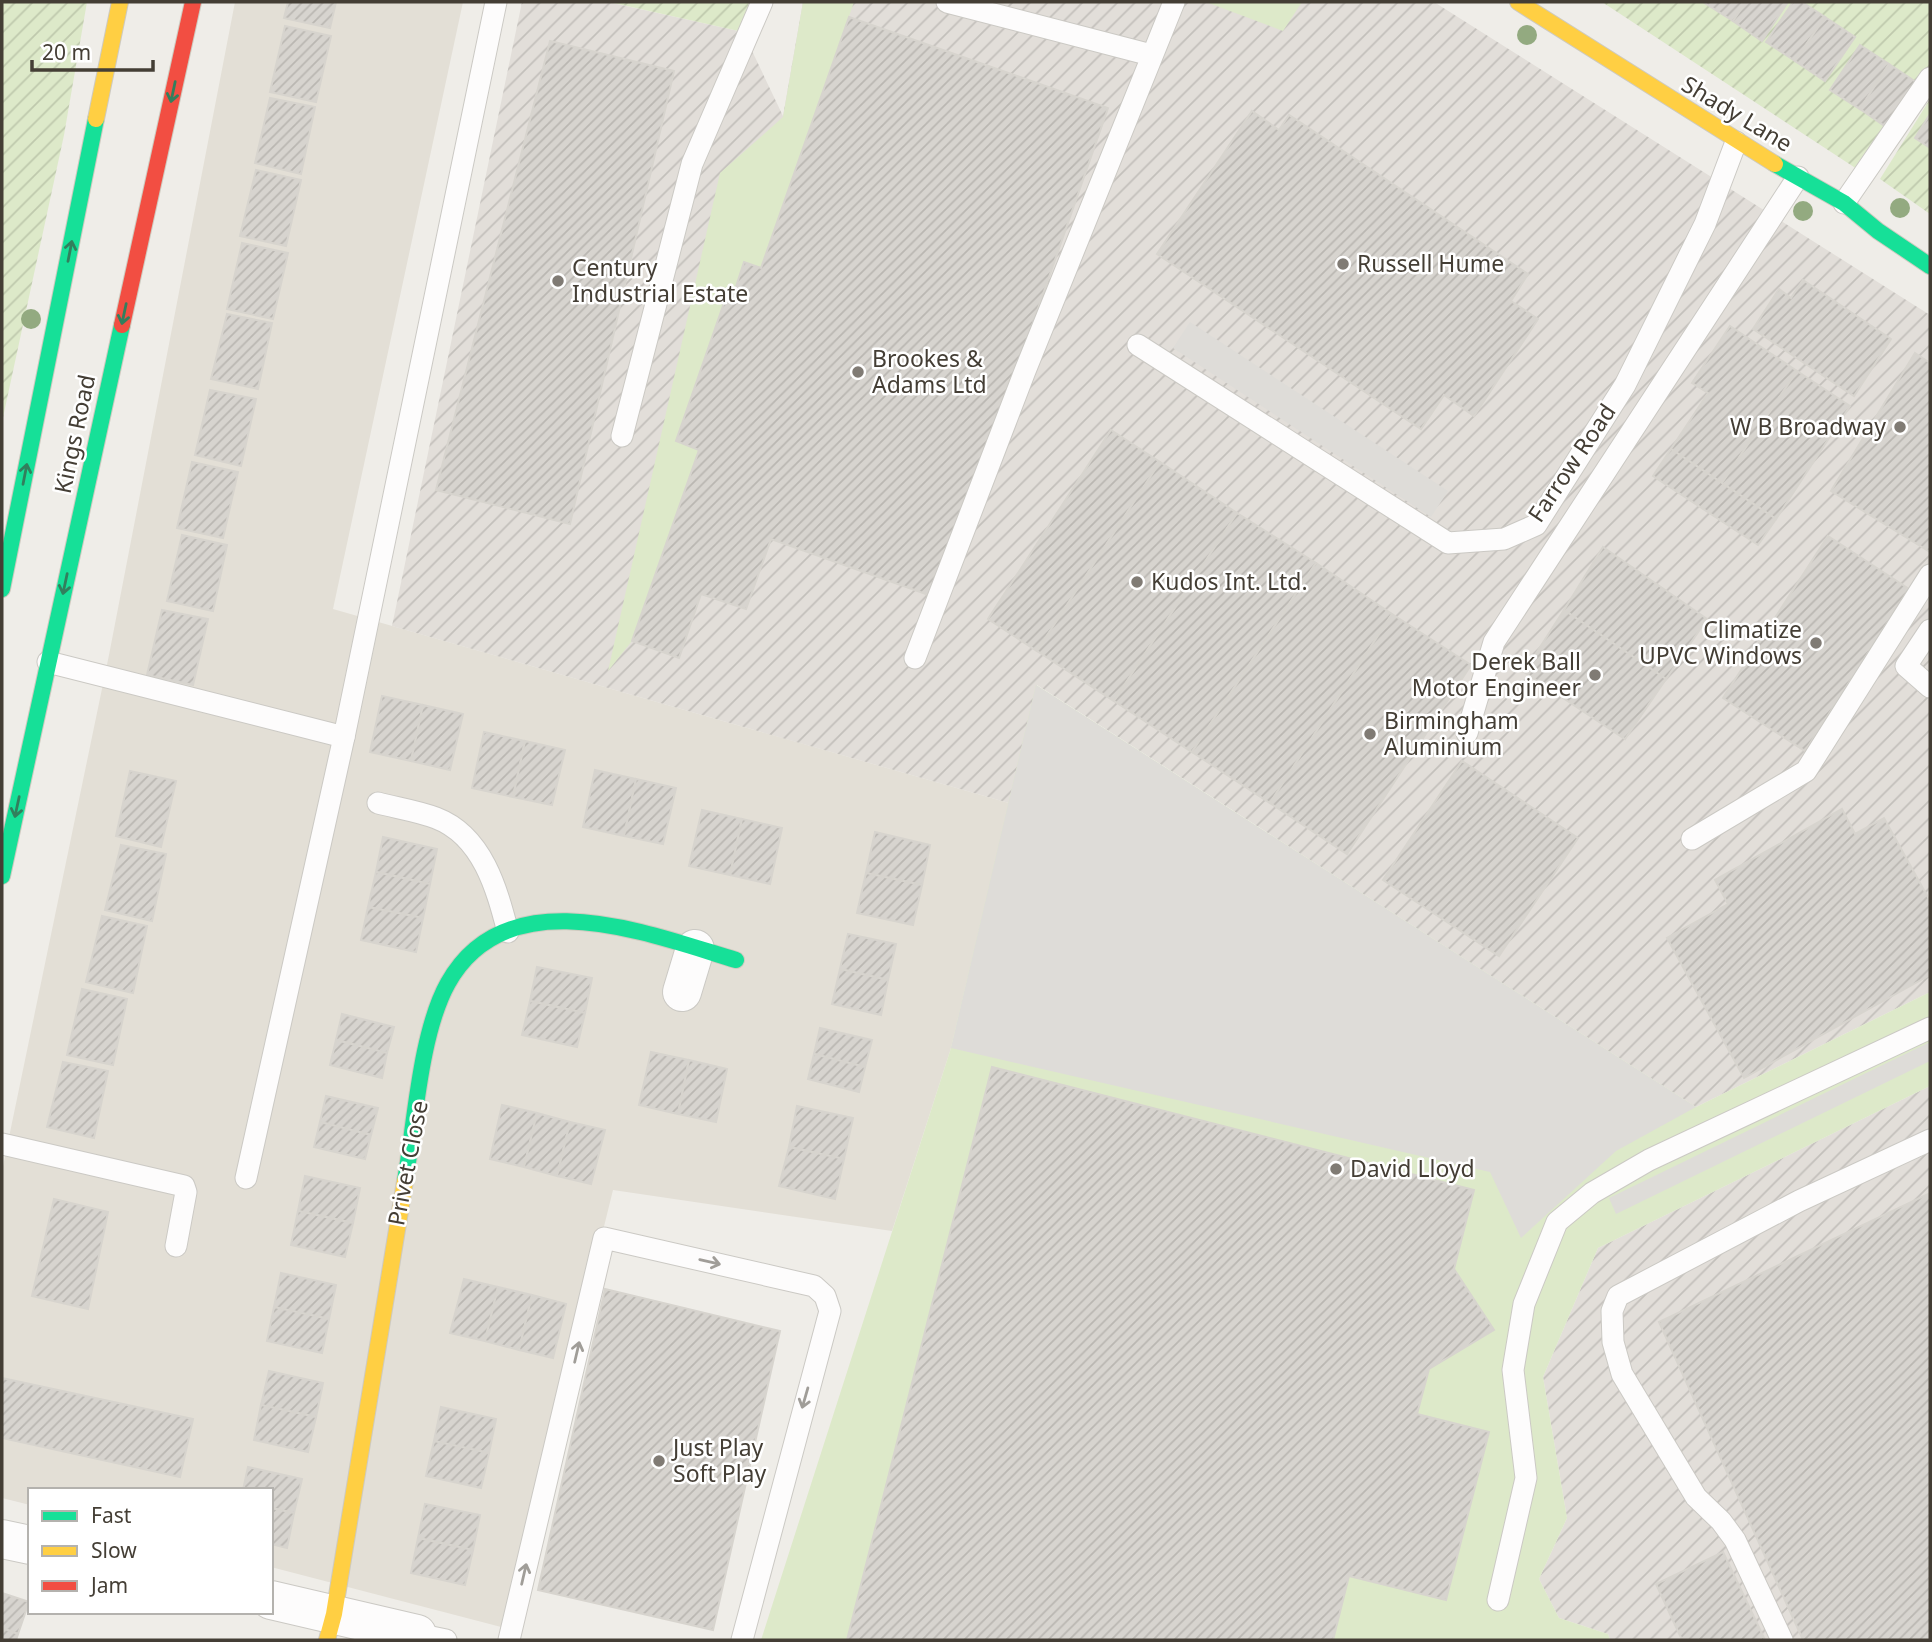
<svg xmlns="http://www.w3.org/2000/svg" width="1932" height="1642" font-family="'Noto Sans',sans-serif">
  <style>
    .residential { fill: #e3dfd6 }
    .industrial { fill: url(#industrial-furrows) }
    .grass { fill: #dde9c9 }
    .garden { fill: url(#garden-furrows) }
    .parking { fill: #dedcd8 }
    .building { fill: url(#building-hatch); stroke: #d7d4ce; stroke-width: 2 }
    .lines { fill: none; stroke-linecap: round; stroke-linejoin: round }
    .lane-casing { stroke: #cbc9c4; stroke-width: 23 }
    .street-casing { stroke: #cbc9c4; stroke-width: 40 }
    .fast-casing { stroke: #cecabf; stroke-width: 18 }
    .slow-casing { stroke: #cecabf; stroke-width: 18 }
    .jam-casing { stroke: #cecabf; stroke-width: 18 }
    .lane { stroke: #fdfcfc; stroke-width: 21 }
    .street { stroke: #fdfcfc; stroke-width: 38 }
    .fast { stroke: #16e098; stroke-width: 16 }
    .slow { stroke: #ffcf43; stroke-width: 16 }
    .jam { stroke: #f24e42; stroke-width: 16 }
    .tree { fill: #93aa80 }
    .oneway { stroke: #327f5d }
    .oneway2 { stroke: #a09d98 }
    .poi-dot { fill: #807b74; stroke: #fff; stroke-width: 2.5 }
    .labels { text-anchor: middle; stroke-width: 5; stroke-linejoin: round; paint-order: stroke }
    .street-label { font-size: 23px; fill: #443e35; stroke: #fff }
    .poi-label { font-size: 23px; fill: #443e35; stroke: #fff; text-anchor: start }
  </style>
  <defs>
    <pattern id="industrial-furrows" width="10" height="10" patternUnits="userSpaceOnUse" patternTransform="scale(1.75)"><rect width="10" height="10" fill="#e2ded9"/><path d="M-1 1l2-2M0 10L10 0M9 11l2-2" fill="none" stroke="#c3c0bb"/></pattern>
    <pattern id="garden-furrows" width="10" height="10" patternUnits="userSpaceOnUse" patternTransform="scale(1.75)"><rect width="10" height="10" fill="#dde9c9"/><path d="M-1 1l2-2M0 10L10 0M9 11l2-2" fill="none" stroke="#bfc9ad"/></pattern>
    <pattern id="building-hatch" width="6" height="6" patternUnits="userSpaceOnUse" patternTransform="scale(1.75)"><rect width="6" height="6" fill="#d7d4cf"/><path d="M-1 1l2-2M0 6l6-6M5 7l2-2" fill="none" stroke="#bab7b2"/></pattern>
  </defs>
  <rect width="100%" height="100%" fill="#efede8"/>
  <path class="residential" d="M 235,2 L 463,2 L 333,609 L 1009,803 L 951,1048 L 892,1231 L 613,1190 L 505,1628 L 271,1567 L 271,1490 L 30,1490 L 30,1505 L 2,1498 L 2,1171 L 109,655 Z"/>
  <g class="industrial">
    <path d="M 522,2 L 608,2 L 743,32 L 783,116 L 803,2 L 1434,2 L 1930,315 L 1930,992 L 1696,1107 L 1037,685 L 1009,803 L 392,626 Z"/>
    <path d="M 1930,1086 L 1930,1640 L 1610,1640 L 1608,1634 L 1559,1618 L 1539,1579 L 1567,1518 L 1543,1377 L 1598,1248 Z"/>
  </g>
  <g class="grass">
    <path d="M 803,2 L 854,2 L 761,268 L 744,262 L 731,302 L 725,300 L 676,441 L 699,450 L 632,641 L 608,671 L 720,173 L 783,117 Z"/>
    <path d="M 1206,2 L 1302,2 L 1283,31 Z"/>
    <path d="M 1036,685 L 1696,1107 L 1930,992 L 1930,1086 L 1598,1248 L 1543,1377 L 1567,1518 L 1539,1579 L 1559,1618 L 1608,1634 L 1610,1640 L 761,1640 L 951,1048 Z"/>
  </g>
  <g class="garden">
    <path d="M 2,2 L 87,2 L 64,135 L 2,422 Z"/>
    <path d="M 609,2 L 749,2 L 743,32 Z"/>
    <path d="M 1602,2 L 1930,2 L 1930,66 L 1860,171 Z"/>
    <path d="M 1930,99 L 1930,214 L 1880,179 Z"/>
  </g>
  <g class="parking">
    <path d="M 1190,322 L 1448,491 L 1431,517 L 1173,348 Z"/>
    <path d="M 1036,685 L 1696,1107 L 1616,1151 L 1521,1238 L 1490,1172 L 951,1048 Z"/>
    <path d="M 1930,1042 L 1930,1061 L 1616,1214 L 1609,1198 Z"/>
  </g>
  <g class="building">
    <path d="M 288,2 L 336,2 L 330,28 L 284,18 Z"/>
    <path d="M 1703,2 L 1746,2 L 1733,21 Z"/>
    <path d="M 1746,2 L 1788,2 L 1762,41 L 1733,21 Z"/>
    <path d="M 1793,2 L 1802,2 L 1825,17 L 1795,61 L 1766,42 Z"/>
    <path d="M 849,17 L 1108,108 L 937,598 L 771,539 L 746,609 L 701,594 L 679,658 L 632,641 L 699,450 L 676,441 L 725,300 L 731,302 L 744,262 L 761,268 Z"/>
    <path d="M 1825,17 L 1855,37 L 1825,81 L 1795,61 Z"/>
    <path d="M 285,26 L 331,36 L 316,102 L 270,92 Z"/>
    <path d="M 550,41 L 674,71 L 570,524 L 436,490 Z"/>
    <path d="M 1860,45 L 1889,64 L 1860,109 L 1830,90 Z"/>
    <path d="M 1889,64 L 1919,84 L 1889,129 L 1860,109 Z"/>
    <path d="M 270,98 L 315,107 L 301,174 L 255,163 Z"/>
    <path d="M 1252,111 L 1279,130 L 1289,115 L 1528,274 L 1511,301 L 1538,319 L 1474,416 L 1444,395 L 1421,429 L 1157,254 Z"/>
    <path d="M 1930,114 L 1930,148 L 1915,138 Z"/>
    <path d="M 256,170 L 301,180 L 286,246 L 240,236 Z"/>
    <path d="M 242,243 L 288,253 L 273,319 L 227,309 Z"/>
    <path d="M 1803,280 L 1891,339 L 1854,396 L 1753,329 L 1779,289 L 1791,298 Z"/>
    <path d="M 227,314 L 272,323 L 258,389 L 211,379 Z"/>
    <path d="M 1730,326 L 1797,371 L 1722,483 L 1671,449 L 1708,393 L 1692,383 Z"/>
    <path d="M 1915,353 L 1930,363 L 1930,552 L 1831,491 Z"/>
    <path d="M 1797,371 L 1850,406 L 1776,519 L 1722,483 Z"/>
    <path d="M 210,390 L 256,399 L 241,466 L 195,455 Z"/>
    <path d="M 1111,430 L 1160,462 L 1037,651 L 988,619 Z"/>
    <path d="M 1671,449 L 1776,519 L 1758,545 L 1653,476 Z"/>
    <path d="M 192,462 L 238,472 L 223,538 L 177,528 Z"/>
    <path d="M 1160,462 L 1237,513 L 1114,701 L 1037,651 Z"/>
    <path d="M 1237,513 L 1316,563 L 1192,752 L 1114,701 Z"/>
    <path d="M 182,535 L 227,545 L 213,611 L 167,601 Z"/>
    <path d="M 1828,536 L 1909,589 L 1805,751 L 1723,698 Z"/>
    <path d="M 1603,547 L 1707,619 L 1666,679 L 1564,610 Z"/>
    <path d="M 1316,563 L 1392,614 L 1270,803 L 1192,752 Z"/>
    <path d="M 162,610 L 208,619 L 193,685 L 147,675 Z"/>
    <path d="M 1564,610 L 1666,679 L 1625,739 L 1524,672 Z"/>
    <path d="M 1392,614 L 1471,665 L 1347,854 L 1270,803 Z"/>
    <path d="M 382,696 L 423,705 L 411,761 L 370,752 Z"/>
    <path d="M 423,705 L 463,714 L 450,770 L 411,761 Z"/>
    <path d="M 484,732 L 525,741 L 513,797 L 472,788 Z"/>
    <path d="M 525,741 L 565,750 L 552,805 L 513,797 Z"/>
    <path d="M 1462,761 L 1578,838 L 1499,956 L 1383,880 Z"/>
    <path d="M 595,770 L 636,779 L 624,836 L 583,827 Z"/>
    <path d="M 130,771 L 176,781 L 161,847 L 116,836 Z"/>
    <path d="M 636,779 L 676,788 L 663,844 L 624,836 Z"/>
    <path d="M 1842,809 L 1855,834 L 1884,818 L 1930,901 L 1930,975 L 1744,1078 L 1667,938 L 1728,904 L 1715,880 Z"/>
    <path d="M 702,810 L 742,819 L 730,875 L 689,866 Z"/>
    <path d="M 742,819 L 782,828 L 770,884 L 730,875 Z"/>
    <path d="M 875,832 L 930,845 L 922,885 L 866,873 Z"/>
    <path d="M 383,837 L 437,849 L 430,884 L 376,872 Z"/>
    <path d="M 121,845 L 166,854 L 152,921 L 105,910 Z"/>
    <path d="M 376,872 L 430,884 L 423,918 L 368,907 Z"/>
    <path d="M 866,873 L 922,885 L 913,925 L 857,913 Z"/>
    <path d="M 368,907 L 423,918 L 416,952 L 361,940 Z"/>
    <path d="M 102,916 L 147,926 L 133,993 L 86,982 Z"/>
    <path d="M 848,934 L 896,944 L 888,980 L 840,969 Z"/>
    <path d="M 537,967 L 592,978 L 585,1013 L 530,1001 Z"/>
    <path d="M 840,969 L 888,980 L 881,1015 L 832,1004 Z"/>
    <path d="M 82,989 L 127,999 L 113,1065 L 67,1055 Z"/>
    <path d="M 530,1001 L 585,1013 L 577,1047 L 522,1035 Z"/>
    <path d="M 342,1014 L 394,1027 L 387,1053 L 336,1040 Z"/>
    <path d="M 820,1028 L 872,1040 L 865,1067 L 814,1054 Z"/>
    <path d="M 336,1040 L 387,1053 L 382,1078 L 330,1065 Z"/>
    <path d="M 651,1052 L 689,1060 L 678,1114 L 639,1105 Z"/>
    <path d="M 814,1054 L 865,1067 L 859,1092 L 808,1079 Z"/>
    <path d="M 689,1060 L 727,1069 L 716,1122 L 678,1114 Z"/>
    <path d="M 63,1062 L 108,1071 L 94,1138 L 47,1127 Z"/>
    <path d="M 992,1067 L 1474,1190 L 1454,1269 L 1494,1330 L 1429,1369 L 1417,1414 L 1489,1432 L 1446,1600 L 1349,1576 L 1333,1640 L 847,1640 Z"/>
    <path d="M 326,1096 L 378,1108 L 371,1135 L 320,1122 Z"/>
    <path d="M 502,1105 L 537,1113 L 524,1167 L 490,1159 Z"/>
    <path d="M 797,1106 L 853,1118 L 844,1159 L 789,1147 Z"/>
    <path d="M 537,1113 L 570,1122 L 557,1176 L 524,1167 Z"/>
    <path d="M 320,1122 L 371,1135 L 365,1159 L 314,1147 Z"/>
    <path d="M 570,1122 L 605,1130 L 591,1184 L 557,1176 Z"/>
    <path d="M 789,1147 L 844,1159 L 835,1199 L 779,1186 Z"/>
    <path d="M 305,1176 L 360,1188 L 353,1223 L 298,1211 Z"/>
    <path d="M 1930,1193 L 1930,1640 L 1803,1640 L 1659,1322 Z"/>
    <path d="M 54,1199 L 108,1212 L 88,1309 L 32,1296 Z"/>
    <path d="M 298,1211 L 353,1223 L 345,1257 L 291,1245 Z"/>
    <path d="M 281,1273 L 336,1285 L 329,1319 L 274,1307 Z"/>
    <path d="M 464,1279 L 498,1287 L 485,1341 L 450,1333 Z"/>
    <path d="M 498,1287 L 532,1295 L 519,1350 L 485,1341 Z"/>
    <path d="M 605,1289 L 780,1331 L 713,1630 L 538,1590 Z"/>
    <path d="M 532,1295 L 566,1304 L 553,1358 L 519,1350 Z"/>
    <path d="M 274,1307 L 329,1319 L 322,1353 L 267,1341 Z"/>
    <path d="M 269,1371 L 323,1383 L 316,1417 L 261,1405 Z"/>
    <path d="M 2,1378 L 193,1419 L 180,1477 L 2,1438 Z"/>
    <path d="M 261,1405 L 316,1417 L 308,1452 L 254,1440 Z"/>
    <path d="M 441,1407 L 496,1419 L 489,1453 L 434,1441 Z"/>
    <path d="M 434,1441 L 489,1453 L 481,1488 L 426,1476 Z"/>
    <path d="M 248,1467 L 302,1479 L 294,1513 L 271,1508 L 271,1490 L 243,1490 Z"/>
    <path d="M 425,1504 L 480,1515 L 473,1550 L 418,1538 Z"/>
    <path d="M 271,1508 L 294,1513 L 287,1548 L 271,1544 Z"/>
    <path d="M 418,1538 L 473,1550 L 465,1585 L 411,1573 Z"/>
    <path d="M 1723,1552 L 1765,1640 L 1682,1640 L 1656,1584 Z"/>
    <path d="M 2,1593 L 29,1602 L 18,1634 L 2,1628 Z"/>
    <path d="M 2,1628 L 18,1634 L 16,1640 L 2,1640 Z"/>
  </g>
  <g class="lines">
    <g class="lane-casing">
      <g id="lane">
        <path d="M 947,2 L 1151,55"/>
        <path d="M 1844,203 L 1930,78"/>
        <path d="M 1138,345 L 1448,543 L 1504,539 L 1536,525 L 1625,385 L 1705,224 L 1736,142"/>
        <path d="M 622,436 L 692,164 L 762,2"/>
        <path d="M 1930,630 L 1906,666 L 1930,687"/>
        <path d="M 915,658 L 1025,371 L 1174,2"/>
        <path d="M 48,662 L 344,737 L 246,1178"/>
        <path d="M 1467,733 L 1494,642 L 1798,177"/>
        <path d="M 344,737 L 496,2"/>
        <path d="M 378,803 C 397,808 418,811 436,818 C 483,836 497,890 508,932"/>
        <path d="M 1692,839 L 1806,771 L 1930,575"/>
        <path d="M 2,1144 L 184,1186 L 186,1192 L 176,1246"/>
        <path d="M 1498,1600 L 1526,1478 L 1513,1370 L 1524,1304 L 1557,1222 L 1592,1193 L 1649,1160 L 1930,1028"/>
        <path d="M 417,1634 L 446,1640"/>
        <path d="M 509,1640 L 604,1238 L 814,1286 L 825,1296 L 830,1311 L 742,1640"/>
        <path d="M 1782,1640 L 1735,1540 L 1721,1521 L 1696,1497 L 1622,1374 L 1613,1342 L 1612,1311 L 1618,1296 L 1639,1285 L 1799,1201 L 1930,1140"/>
      </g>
    </g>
    <g class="street-casing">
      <g id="street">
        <path d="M 682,992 L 695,949"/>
        <path d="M 2,1539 L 30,1545"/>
        <path d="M 271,1600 L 417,1634"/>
      </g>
    </g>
    <g class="fast-casing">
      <g id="fast">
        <path d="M 1775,164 L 1844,203 L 1878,231 L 1930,266"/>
        <path d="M 2,589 L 96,119"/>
        <path d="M 2,876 L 122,325"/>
        <path d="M 405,1181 C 415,1124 420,1033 448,983 C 507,877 649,934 736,960"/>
      </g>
    </g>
    <g class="slow-casing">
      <g id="slow">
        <path d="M 1518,2 L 1775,164"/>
        <path d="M 96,119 L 120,2"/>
        <path d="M 327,1640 L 334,1614 L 405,1181"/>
      </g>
    </g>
    <g class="jam-casing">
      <path id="jam" d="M 122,325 L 193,2"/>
    </g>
    <use href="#lane" class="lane"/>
    <use href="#street" class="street"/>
    <use href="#fast" class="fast"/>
    <use href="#slow" class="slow"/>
    <use href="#jam" class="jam"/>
  </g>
  <g class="tree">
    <circle cx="1527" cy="35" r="10"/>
    <circle cx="1900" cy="208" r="10"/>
    <circle cx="1803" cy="211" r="10"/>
    <circle cx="31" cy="319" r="10"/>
  </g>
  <defs><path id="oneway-shaft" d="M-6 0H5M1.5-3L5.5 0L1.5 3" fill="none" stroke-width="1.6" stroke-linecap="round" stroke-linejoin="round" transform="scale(1.75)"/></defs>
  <g class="oneway">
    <use href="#oneway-shaft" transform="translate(173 92) rotate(102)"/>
    <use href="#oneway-shaft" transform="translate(70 251) rotate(-79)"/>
    <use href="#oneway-shaft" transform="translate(124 314) rotate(102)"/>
    <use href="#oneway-shaft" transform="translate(25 474) rotate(-79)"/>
    <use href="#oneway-shaft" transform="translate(65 584) rotate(102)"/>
    <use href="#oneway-shaft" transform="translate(17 807) rotate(102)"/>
  </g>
  <g class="oneway2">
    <use href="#oneway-shaft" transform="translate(710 1262) rotate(13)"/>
    <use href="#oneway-shaft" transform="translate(577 1352) rotate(-77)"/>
    <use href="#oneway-shaft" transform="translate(805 1398) rotate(106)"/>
    <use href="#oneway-shaft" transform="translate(524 1574) rotate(-77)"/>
  </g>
  <g class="poi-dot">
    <circle cx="1343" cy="264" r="7"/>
    <circle cx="558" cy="281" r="7"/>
    <circle cx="858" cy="372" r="7"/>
    <circle cx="1900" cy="427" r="7"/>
    <circle cx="1137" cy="582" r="7"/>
    <circle cx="1816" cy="643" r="7"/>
    <circle cx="1595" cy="675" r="7"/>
    <circle cx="1370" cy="734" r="7"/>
    <circle cx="1336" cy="1169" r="7"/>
    <circle cx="659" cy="1461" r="7"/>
  </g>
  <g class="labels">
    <g class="street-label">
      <text transform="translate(1737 114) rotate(31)" y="8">Shady Lane</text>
      <text transform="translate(75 434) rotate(-78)" y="8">Kings Road</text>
      <text transform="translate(1572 463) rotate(-56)" y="8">Farrow Road</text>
      <text transform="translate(408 1163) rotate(-79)" y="8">Privet Close</text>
    </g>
    <g class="poi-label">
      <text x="1357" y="272">Russell Hume</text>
      <text x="572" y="276">Century<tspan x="572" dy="26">Industrial Estate</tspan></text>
      <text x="872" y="367">Brookes &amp;<tspan x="872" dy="26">Adams Ltd</tspan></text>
      <text x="1886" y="435" text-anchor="end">W B Broadway</text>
      <text x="1151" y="590">Kudos Int. Ltd.</text>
      <text x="1802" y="638" text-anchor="end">Climatize<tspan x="1802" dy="26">UPVC Windows</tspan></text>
      <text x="1581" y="670" text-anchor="end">Derek Ball<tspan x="1581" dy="26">Motor Engineer</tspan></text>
      <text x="1384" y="729">Birmingham<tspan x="1384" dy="26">Aluminium</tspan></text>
      <text x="1350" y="1177">David Lloyd</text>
      <text x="673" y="1456">Just Play<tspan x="673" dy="26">Soft Play</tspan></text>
    </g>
  </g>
  <rect width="1932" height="1642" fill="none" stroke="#443e35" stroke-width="7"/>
  <rect x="28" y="1488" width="245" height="126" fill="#ffffff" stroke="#b4b2ae" stroke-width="2"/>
  <rect x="42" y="1511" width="35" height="10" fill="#16e098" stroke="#b4b2ae" stroke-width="2"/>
  <text x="91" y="1523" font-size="21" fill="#443e35">Fast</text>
  <rect x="42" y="1546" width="35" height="10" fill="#ffcf43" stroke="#b4b2ae" stroke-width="2"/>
  <text x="91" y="1558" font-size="21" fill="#443e35">Slow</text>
  <rect x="42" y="1581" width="35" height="10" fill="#f24e42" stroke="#b4b2ae" stroke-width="2"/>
  <text x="91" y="1593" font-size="21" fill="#443e35">Jam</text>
  <path d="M32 60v10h121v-10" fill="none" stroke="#443e35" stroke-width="3.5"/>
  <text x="42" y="60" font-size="21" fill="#443e35" stroke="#ffffff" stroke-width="5" paint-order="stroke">20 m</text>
</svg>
